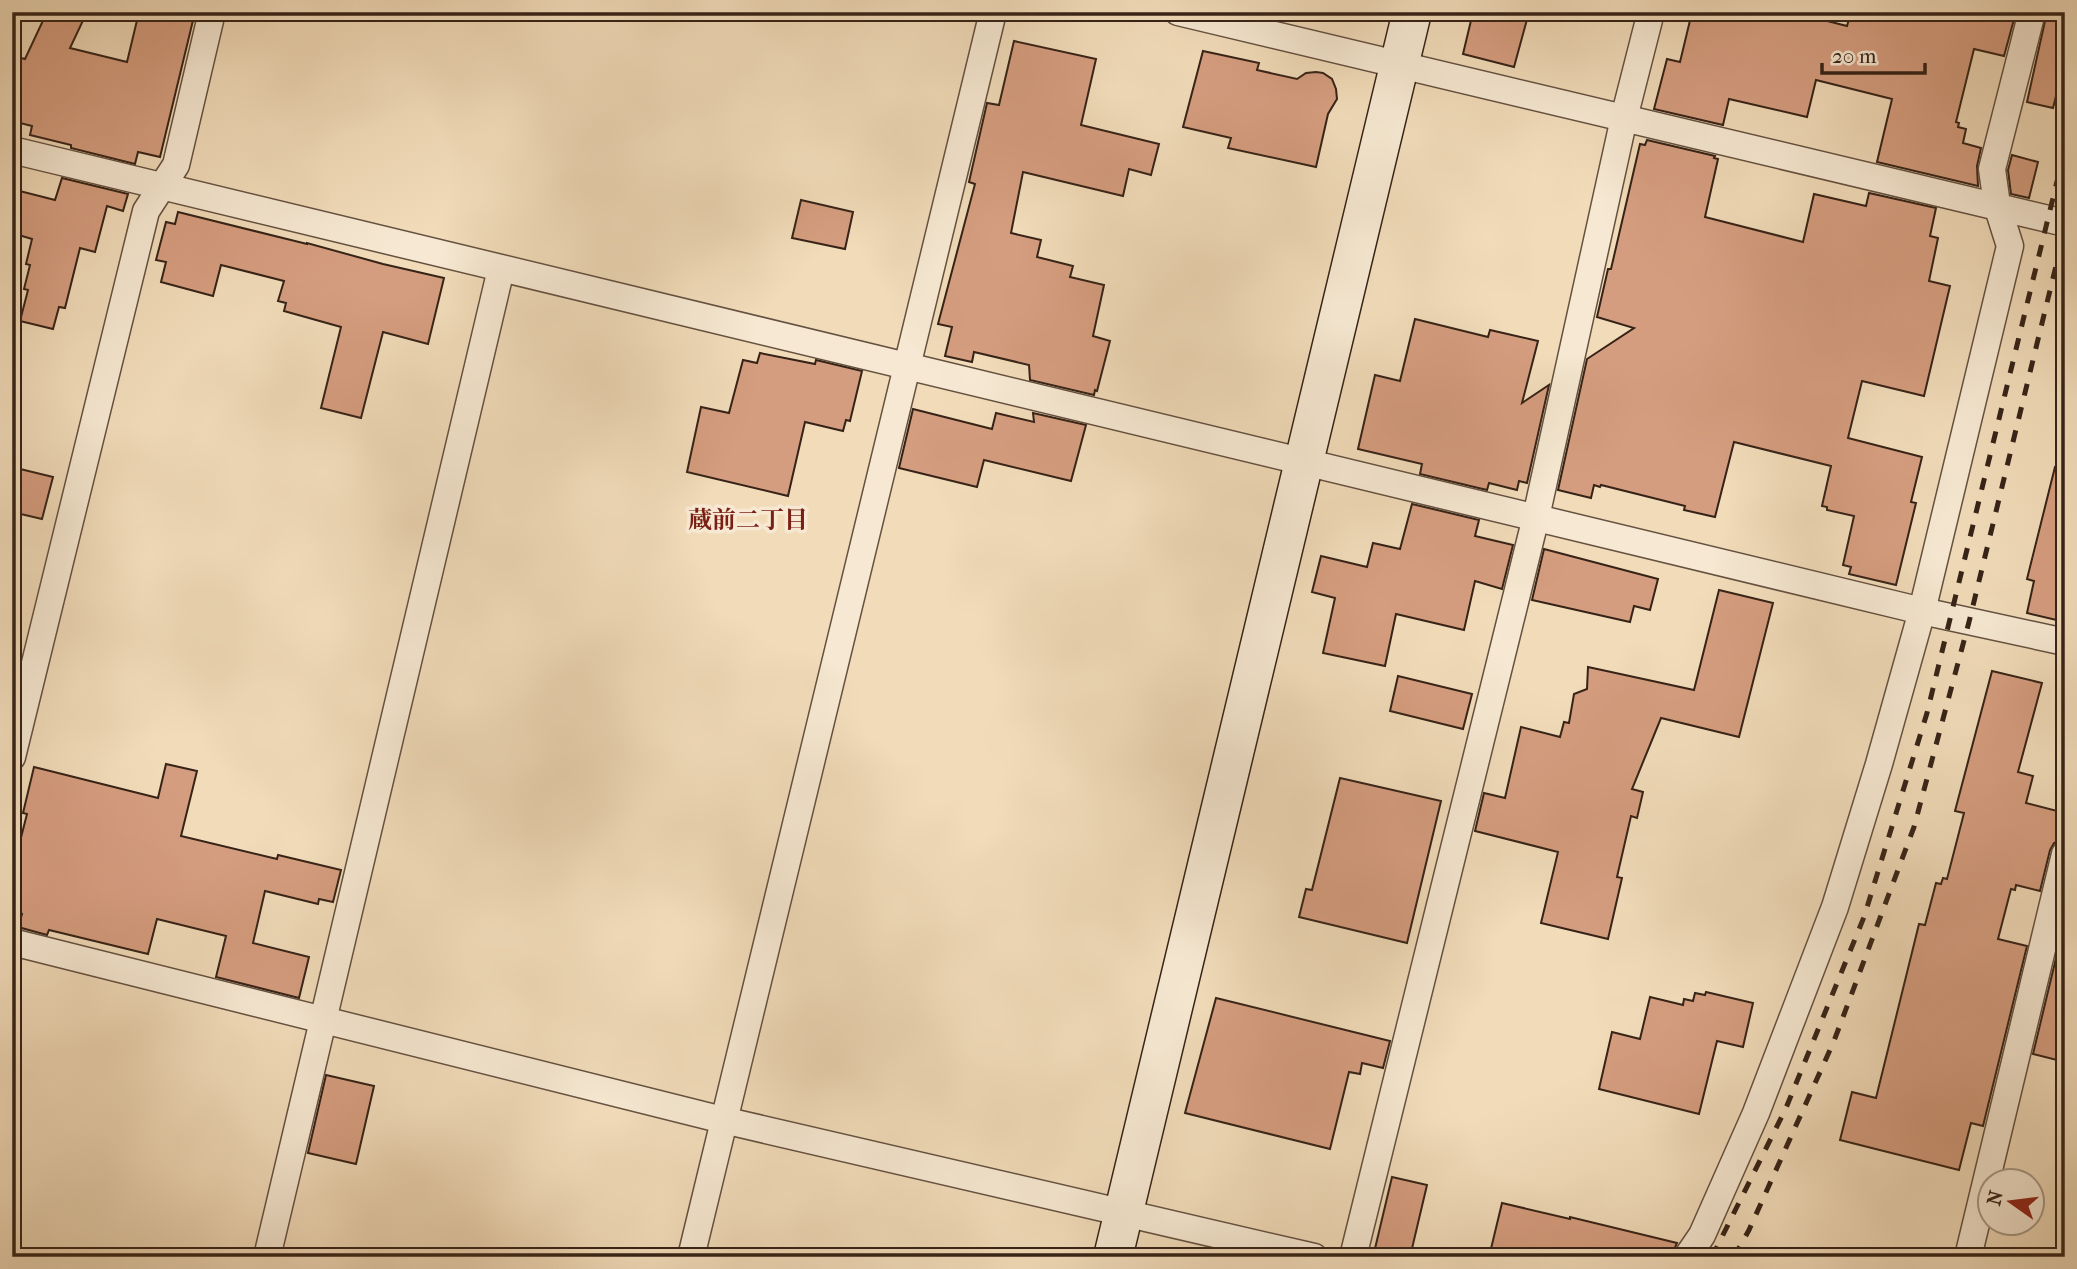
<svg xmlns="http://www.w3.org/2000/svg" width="2077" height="1269" font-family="'IM FELL French Canon','Noto Serif JP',serif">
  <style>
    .building { fill: #d59d7f; stroke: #362317; stroke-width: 2 }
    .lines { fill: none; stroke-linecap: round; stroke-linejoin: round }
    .street-casing { stroke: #655140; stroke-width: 29 }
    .secondary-casing { stroke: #362317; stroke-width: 41 }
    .street { stroke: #f6e8d2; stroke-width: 26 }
    .secondary { stroke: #f6e8d2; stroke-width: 38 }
    .rail { stroke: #362317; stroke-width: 5; stroke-dasharray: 12 12; stroke-linecap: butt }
    .labels { text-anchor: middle; stroke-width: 7; stroke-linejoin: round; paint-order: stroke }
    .neighbourhood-label { font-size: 24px; font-weight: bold; fill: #7a1f14; stroke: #f6e8d2 }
  </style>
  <rect width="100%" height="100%" fill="#f1dbb9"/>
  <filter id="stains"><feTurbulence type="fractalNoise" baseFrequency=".00286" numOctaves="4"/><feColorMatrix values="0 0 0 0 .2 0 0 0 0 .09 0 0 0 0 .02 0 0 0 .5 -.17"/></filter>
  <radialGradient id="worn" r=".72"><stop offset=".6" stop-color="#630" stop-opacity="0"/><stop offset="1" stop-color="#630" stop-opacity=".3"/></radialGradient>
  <g class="building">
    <path d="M 47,12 L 87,12 L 70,48 L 127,62 L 139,12 L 195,12 L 160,157 L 138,152 L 135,164 L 71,148 L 71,145 L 30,135 L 32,126 L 12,121 L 12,76 L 17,57 L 25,59 Z"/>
    <path d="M 1473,12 L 1529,12 L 1514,67 L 1463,54 Z"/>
    <path d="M 1692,12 L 1792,12 L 1847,26 L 1851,12 L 2016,12 L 2004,56 L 1974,49 L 1956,122 L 1959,123 L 1958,127 L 1966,129 L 1963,143 L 1981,148 L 1977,166 L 1978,186 L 1877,162 L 1892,99 L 1816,80 L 1807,117 L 1729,99 L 1723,125 L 1654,109 L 1667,59 L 1680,62 Z"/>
    <path d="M 2047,12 L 2065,12 L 2065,61 L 2053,108 L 2027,102 Z"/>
    <path d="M 1014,41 L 1096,59 L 1081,125 L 1159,144 L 1151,175 L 1129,169 L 1123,196 L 1023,172 L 1011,233 L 1041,240 L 1037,257 L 1073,266 L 1070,277 L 1104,285 L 1093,336 L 1110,341 L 1097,391 L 1095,390 L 1094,395 L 1030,380 L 1029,365 L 974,352 L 972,362 L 945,356 L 952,327 L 938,324 L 975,184 L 969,182 L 987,103 L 999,105 Z"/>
    <path d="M 1203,51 L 1259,63 L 1257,70 L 1297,79 L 1306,73 L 1316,72 L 1323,73 L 1332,79 L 1336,89 L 1337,99 L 1328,114 L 1316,167 L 1228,148 L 1231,138 L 1183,127 Z"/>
    <path d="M 1647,140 L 1715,156 L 1714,158 L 1718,159 L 1705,217 L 1803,242 L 1814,194 L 1866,206 L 1869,193 L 1936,208 L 1930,236 L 1938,238 L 1929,281 L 1950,286 L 1924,396 L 1862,381 L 1848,438 L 1922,457 L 1911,502 L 1916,503 L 1896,585 L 1849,574 L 1851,567 L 1843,565 L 1854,516 L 1827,510 L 1827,507 L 1822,506 L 1831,466 L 1734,442 L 1715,517 L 1684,510 L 1685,506 L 1601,485 L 1600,487 L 1594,485 L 1591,498 L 1558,490 L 1587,359 L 1634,328 L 1597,317 L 1608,269 L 1611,269 L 1640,144 L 1645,145 Z"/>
    <path d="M 2012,155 L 2038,162 L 2029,198 L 2011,194 L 2008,170 Z"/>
    <path d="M 62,178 L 128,194 L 123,211 L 107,206 L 95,252 L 80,248 L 65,308 L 59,307 L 53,329 L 20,321 L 28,290 L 24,289 L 30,265 L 26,264 L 32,239 L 12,233 L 12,189 L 55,200 Z"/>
    <path d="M 801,200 L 853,212 L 845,249 L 792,238 Z"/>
    <path d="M 178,212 L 307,244 L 307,243 L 383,264 L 444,278 L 428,344 L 383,332 L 361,418 L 321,408 L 341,327 L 284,311 L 286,303 L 278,301 L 284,281 L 221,265 L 213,296 L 161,282 L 166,262 L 156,260 L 166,222 L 175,224 Z"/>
    <path d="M 1415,319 L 1488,337 L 1490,330 L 1538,341 L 1522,403 L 1549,385 L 1527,483 L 1519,481 L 1517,490 L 1489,483 L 1487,490 L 1420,474 L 1422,464 L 1358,449 L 1375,375 L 1400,381 Z"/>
    <path d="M 760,353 L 815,364 L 816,360 L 862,371 L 850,421 L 846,420 L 843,431 L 805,422 L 788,496 L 687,472 L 701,407 L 729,413 L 743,360 L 757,363 Z"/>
    <path d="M 913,409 L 992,429 L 996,413 L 1034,422 L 1033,413 L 1086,425 L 1071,481 L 984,460 L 977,487 L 899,468 Z"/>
    <path d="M 12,467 L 53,477 L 42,519 L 12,512 Z"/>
    <path d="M 2055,467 L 2065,469 L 2065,622 L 2027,613 L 2034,581 L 2027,579 Z"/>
    <path d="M 1412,504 L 1479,520 L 1475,536 L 1513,545 L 1502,589 L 1475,581 L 1464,630 L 1396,614 L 1385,666 L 1323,653 L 1335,598 L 1312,592 L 1321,556 L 1367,567 L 1373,543 L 1400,549 Z"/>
    <path d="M 1544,549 L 1658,579 L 1650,610 L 1634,606 L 1630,622 L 1532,600 Z"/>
    <path d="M 1719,590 L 1773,603 L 1739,737 L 1661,718 L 1632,789 L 1643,792 L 1637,818 L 1631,816 L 1617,877 L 1622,878 L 1608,939 L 1541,923 L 1558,852 L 1475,831 L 1484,793 L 1505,798 L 1521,727 L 1560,737 L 1564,722 L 1569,723 L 1574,694 L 1587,689 L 1588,667 L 1694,690 Z"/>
    <path d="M 1992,671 L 2042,683 L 2018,772 L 2033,776 L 2026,803 L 2065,813 L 2065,839 L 2054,843 L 2050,850 L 2040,891 L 2016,885 L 2015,890 L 2011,889 L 1998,939 L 2027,946 L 1983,1126 L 1971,1123 L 1959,1170 L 1840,1140 L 1852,1092 L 1876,1098 L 1919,924 L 1925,925 L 1936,883 L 1941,884 L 1943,878 L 1947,879 L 1964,813 L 1955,811 Z"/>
    <path d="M 1398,676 L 1472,694 L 1463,729 L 1390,711 Z"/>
    <path d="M 166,764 L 197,771 L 181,836 L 277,859 L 278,855 L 341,870 L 333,902 L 319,899 L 318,904 L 265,891 L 253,943 L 309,957 L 299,998 L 216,977 L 226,936 L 157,919 L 148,954 L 49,930 L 47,935 L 18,927 L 22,914 L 12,911 L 12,873 L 27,814 L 23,813 L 34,767 L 158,798 Z"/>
    <path d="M 1340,778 L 1441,801 L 1407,943 L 1299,917 L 1306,889 L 1312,890 Z"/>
    <path d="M 2057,954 L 2065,956 L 2065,1062 L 2033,1054 Z"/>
    <path d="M 1706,992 L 1753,1003 L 1743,1047 L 1717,1041 L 1699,1114 L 1599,1089 L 1612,1032 L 1640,1039 L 1650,997 L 1683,1005 L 1684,999 L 1693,1001 L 1695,993 L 1705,995 Z"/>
    <path d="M 1216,998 L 1390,1041 L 1383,1068 L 1362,1063 L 1360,1074 L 1349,1072 L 1330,1149 L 1185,1113 Z"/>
    <path d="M 326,1075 L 374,1086 L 356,1164 L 308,1153 Z"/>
    <path d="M 1392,1177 L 1427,1185 L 1410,1257 L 1373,1257 Z"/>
    <path d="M 1502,1203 L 1570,1219 L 1570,1217 L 1677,1243 L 1671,1257 L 1489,1257 Z"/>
  </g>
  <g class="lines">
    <g class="street-casing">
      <g id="street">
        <path d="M 1178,12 L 2065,223"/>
        <path d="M 12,150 L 1922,611 L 2065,642"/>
        <path d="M 12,757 L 146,211 L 176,165 L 212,12"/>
        <path d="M 12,942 L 723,1120 L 1314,1257"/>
        <path d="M 267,1257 L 501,269"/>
        <path d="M 691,1257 L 993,12"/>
        <path d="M 1353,1257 L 1536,517 L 1624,118 L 1651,12"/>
        <path d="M 1687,1257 L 1702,1235 L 1756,1113 L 1835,907 L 1879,764 L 1922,611 L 2010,246 L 1997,205 L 1992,169 L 2032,12"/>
        <path d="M 1968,1257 L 2065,854"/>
      </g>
    </g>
    <g class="secondary-casing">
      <path id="secondary" d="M 1113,1257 L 1412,12"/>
    </g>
    <use href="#street" class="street"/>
    <use href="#secondary" class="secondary"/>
    <g class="rail">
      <path d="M 1712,1257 L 1786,1108 L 1864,917 L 1927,713 L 2065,149"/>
      <path d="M 1734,1257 L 1749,1230 L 1834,1041 L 1914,827 L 1969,622 L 2065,229"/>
    </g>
  </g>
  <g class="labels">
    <g class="neighbourhood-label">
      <text x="748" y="528">蔵前二丁目</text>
    </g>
  </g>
  <rect width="2077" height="1269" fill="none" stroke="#f1dbb9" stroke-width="42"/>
  <rect x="14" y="14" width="2049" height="1241" fill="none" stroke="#362317" stroke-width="3.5"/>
  <rect x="21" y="21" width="2035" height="1227" fill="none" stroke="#362317" stroke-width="2"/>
  <g transform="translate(2011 1202) rotate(284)"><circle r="33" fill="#f6e8d2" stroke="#a99987" stroke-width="2"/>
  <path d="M0-5L12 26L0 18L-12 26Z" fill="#8f2418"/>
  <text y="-10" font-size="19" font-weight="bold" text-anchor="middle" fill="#362317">N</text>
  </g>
  <path d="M1822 63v10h103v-10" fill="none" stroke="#362317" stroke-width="3.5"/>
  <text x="1832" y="63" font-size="21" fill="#362317" stroke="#f6e8d2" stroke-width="5" paint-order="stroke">20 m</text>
  <rect width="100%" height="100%" filter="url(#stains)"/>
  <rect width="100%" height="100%" fill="url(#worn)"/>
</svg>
